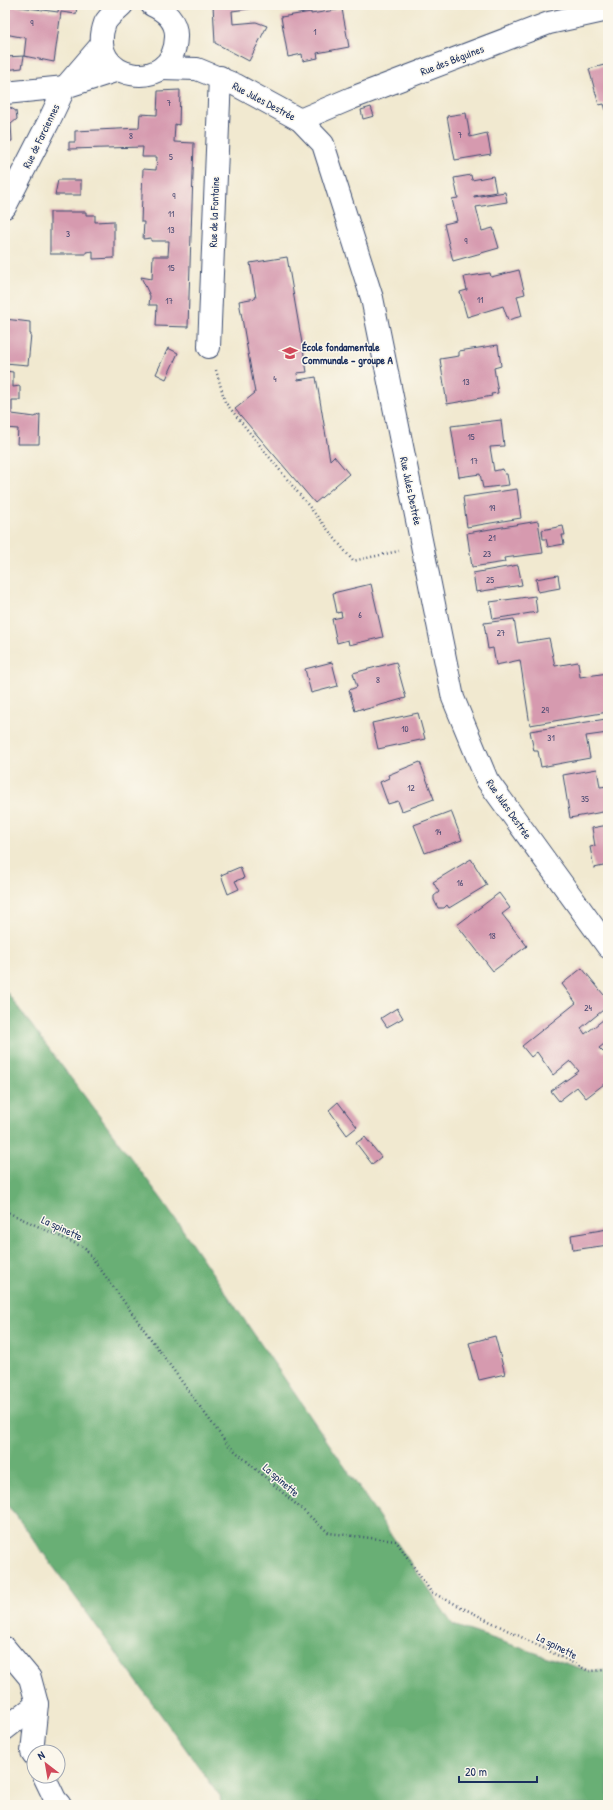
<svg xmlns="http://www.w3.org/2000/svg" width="613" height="1810" font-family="'Patrick Hand',sans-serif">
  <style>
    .forest { fill: #69af74; stroke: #426f69 }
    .building { fill: #d69aaf }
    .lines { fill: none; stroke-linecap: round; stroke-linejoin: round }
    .minor-casing { stroke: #3b4b6f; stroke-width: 24 }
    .path { stroke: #3b4b6f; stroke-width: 2.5; stroke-dasharray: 1 3; stroke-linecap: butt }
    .minor { stroke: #fff; stroke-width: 22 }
    .labels { text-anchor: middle; stroke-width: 3; stroke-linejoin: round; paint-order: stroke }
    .number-label { font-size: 9px; fill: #4a4a72 }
    .street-label { font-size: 11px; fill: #1b2f5e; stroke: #fbf7ec }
    .poi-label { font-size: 11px; font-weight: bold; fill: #1b2f5e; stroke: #fbf7ec; text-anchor: start }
  </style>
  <rect width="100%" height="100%" fill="#fbf7ec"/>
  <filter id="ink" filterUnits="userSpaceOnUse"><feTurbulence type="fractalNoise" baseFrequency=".025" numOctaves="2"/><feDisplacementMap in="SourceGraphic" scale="8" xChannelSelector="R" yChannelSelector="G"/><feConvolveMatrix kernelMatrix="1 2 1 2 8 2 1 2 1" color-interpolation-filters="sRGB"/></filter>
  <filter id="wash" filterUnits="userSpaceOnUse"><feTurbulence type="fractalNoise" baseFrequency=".012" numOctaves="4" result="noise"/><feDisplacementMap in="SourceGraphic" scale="16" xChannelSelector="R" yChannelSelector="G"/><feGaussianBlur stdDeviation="0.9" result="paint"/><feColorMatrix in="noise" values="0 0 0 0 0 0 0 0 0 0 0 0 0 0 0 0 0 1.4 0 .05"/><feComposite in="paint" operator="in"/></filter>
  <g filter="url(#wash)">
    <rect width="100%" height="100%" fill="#f1e9d0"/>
    <path class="forest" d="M 5,990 L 163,1201 L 453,1625 L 589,1671 L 608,1670 L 608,1805 L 221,1805 L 220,1796 L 15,1514 L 5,1503 Z"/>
    <g id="blocks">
      <g class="building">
        <path d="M 5,5 L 58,12 L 59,5 L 77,5 L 76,14 L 61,12 L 54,62 L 24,56 L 26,38 L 5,34 Z"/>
        <path d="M 213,5 L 263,5 L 263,7 L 232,11 L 233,24 L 256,22 L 267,26 L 249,61 L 215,43 Z"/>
        <path d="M 342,9 L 349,47 L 317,53 L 318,58 L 303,61 L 302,54 L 288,57 L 281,17 L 311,12 L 311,14 Z"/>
        <path d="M 24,56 L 22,68 L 5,70 L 5,57 Z"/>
        <path d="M 608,64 L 608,117 L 604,104 L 599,105 L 589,69 Z"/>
        <path d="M 180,90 L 179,125 L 175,124 L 174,142 L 194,143 L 188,327 L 156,326 L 157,305 L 149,305 L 150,296 L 141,277 L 152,279 L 153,256 L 168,256 L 169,241 L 151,241 L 151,238 L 143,239 L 144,222 L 141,222 L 143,169 L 156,170 L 157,157 L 142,157 L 143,147 L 69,149 L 69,142 L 75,142 L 75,131 L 139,128 L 140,114 L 157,115 L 158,91 Z"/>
        <path d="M 5,107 L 9,107 L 16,111 L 17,119 L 11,124 L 12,141 L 5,142 Z"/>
        <path d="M 371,107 L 374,116 L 363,119 L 361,110 Z"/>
        <path d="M 466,113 L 470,137 L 487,133 L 491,154 L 455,160 L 447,116 Z"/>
        <path d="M 471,175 L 472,180 L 493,176 L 496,192 L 474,196 L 474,197 L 505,192 L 507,202 L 476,207 L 482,231 L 493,228 L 499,248 L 453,261 L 444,224 L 457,221 L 452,199 L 458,198 L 454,178 Z"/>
        <path d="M 58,180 L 81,180 L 81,195 L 55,195 Z"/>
        <path d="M 50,212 L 86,212 L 86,215 L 95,215 L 95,222 L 114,221 L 114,258 L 93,259 L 93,251 L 86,252 L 86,254 L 50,254 Z"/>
        <path d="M 287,257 L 307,372 L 297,373 L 298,380 L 316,377 L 330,460 L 334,456 L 349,474 L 315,503 L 235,409 L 255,393 L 239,301 L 256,298 L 250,263 Z"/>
        <path d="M 519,270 L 525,294 L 517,296 L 522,316 L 508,320 L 503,306 L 467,317 L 460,292 L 467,290 L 464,277 L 490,273 L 491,277 Z"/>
        <path d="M 5,319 L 30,322 L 30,334 L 31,334 L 28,365 L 5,363 Z"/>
        <path d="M 498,345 L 501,366 L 494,368 L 498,393 L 491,394 L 492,396 L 447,404 L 440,359 L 459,356 L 459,351 Z"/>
        <path d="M 168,348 L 178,353 L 166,379 L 156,374 Z"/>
        <path d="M 5,371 L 13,372 L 13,387 L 20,386 L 20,400 L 12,400 L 12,414 L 35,417 L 40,414 L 39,444 L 17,444 L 18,429 L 5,428 Z"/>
        <path d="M 501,420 L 504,446 L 490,447 L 494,471 L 503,469 L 505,474 L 507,474 L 509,485 L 483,488 L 480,474 L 459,477 L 451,426 Z"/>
        <path d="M 517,489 L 521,518 L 467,527 L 463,497 Z"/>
        <path d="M 538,521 L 543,553 L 504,558 L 505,562 L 472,567 L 467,533 Z"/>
        <path d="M 563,526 L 565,535 L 562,535 L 564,544 L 548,547 L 546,539 L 543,539 L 542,530 Z"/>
        <path d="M 518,565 L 522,585 L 476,592 L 473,573 Z"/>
        <path d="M 558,575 L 560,588 L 538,592 L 536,579 Z"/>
        <path d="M 371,584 L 383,637 L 349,645 L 348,640 L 337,643 L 332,619 L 342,617 L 341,612 L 337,613 L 333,593 Z"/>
        <path d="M 535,596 L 537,612 L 493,619 L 490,602 Z"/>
        <path d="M 514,619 L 518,643 L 549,638 L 555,666 L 578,662 L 580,677 L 608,673 L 608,712 L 530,725 L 520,660 L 496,665 L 493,648 L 488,649 L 484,623 Z"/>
        <path d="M 332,662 L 338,686 L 311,693 L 305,669 Z"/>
        <path d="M 396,662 L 406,698 L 363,710 L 363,708 L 355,711 L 349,690 L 357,687 L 353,673 Z"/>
        <path d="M 418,713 L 425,739 L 378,749 L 372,723 Z"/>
        <path d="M 606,719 L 608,724 L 608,733 L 586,736 L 590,758 L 541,767 L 538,751 L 534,751 L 530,731 Z"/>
        <path d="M 420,762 L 434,799 L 402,811 L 398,801 L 388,804 L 380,782 L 389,778 L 388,775 Z"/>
        <path d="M 597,769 L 600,787 L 608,786 L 608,811 L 570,818 L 563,775 Z"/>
        <path d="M 451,811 L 462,840 L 425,853 L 414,825 Z"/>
        <path d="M 608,825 L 608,865 L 594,868 L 590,847 L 595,846 L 592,828 Z"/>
        <path d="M 471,859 L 487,885 L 449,908 L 447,905 L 444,908 L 438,908 L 434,900 L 434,896 L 439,892 L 433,882 Z"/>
        <path d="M 240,867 L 244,878 L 235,881 L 239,889 L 228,894 L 221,875 Z"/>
        <path d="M 499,893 L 510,908 L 502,914 L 527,946 L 493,971 L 457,925 Z"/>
        <path d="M 582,968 L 608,1000 L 608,1006 L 581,1028 L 585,1034 L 608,1016 L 608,1041 L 599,1048 L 603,1052 L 608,1048 L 608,1081 L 586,1098 L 577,1087 L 559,1101 L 551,1091 L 579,1071 L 570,1061 L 553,1075 L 537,1052 L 531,1057 L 522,1046 L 576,1003 L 562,984 Z"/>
        <path d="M 397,1008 L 403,1018 L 387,1027 L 381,1018 Z"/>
        <path d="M 338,1102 L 357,1127 L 347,1135 L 329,1110 Z"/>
        <path d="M 365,1137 L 381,1157 L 372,1164 L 356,1143 Z"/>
        <path d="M 608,1229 L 608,1245 L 573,1250 L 571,1235 Z"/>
        <path d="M 495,1336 L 505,1374 L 479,1380 L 469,1343 Z"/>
      </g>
    </g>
  </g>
  <g filter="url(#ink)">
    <use href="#blocks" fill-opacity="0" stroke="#3b4b6f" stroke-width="1"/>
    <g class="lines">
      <g class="minor-casing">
        <g id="minor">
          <path d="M 122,5 C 117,10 108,17 105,23 C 84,81 174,97 176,37 C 177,21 165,11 152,5"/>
          <path d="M 162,68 L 197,69 L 236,85 L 300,120 L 323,144 L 372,298 L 453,698 L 487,780 L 608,947"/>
          <path d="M 5,93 L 65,87 L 118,70"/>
          <path d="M 300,120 L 352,98 L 549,23 L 608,10"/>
          <path d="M 5,207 L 48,123 L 65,87 L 102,44"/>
          <path d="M 209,347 L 220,77"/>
          <path d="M 5,1648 L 30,1678 L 37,1704 L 32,1752 L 34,1755"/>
          <path d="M 5,1729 L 37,1704"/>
          <path d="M 44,1776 L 55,1799 L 60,1805"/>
        </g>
      </g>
      <g class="path">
        <path d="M 216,370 L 225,402 L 353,561 L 399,551"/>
        <path d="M 5,1211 L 85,1248 L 227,1444 L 329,1533 L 396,1541 L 431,1592 L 589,1671 L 608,1670"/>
      </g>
      <use href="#minor" class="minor"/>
    </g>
  </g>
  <defs>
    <g id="school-bare" transform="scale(1.2)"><path d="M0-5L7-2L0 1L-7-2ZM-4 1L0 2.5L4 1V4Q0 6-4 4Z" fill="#d1495b" stroke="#fbf7ec" stroke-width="2.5" paint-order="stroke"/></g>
  </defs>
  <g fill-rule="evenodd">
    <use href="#school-bare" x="290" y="353"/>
  </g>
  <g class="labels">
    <g class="number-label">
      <text x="32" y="26">9</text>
      <text x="315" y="35">1</text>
      <text x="169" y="106">7</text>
      <text x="460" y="138">7</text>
      <text x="131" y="139">8</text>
      <text x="171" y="160">5</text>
      <text x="174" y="199">9</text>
      <text x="171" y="217">11</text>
      <text x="171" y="233">13</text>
      <text x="68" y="237">3</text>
      <text x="466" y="244">9</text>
      <text x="171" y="271">15</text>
      <text x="480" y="303">11</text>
      <text x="169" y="304">17</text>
      <text x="275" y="382">4</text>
      <text x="466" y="385">13</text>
      <text x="471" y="440">15</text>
      <text x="474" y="464">17</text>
      <text x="492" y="511">19</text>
      <text x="492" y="541">21</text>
      <text x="487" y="557">23</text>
      <text x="490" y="583">25</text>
      <text x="360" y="618">6</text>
      <text x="501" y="636">27</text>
      <text x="378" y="683">8</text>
      <text x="545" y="713">29</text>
      <text x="405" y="732">10</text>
      <text x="551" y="741">31</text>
      <text x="411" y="791">12</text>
      <text x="585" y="802">35</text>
      <text x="438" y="835">14</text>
      <text x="460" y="886">16</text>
      <text x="492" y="939">18</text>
      <text x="588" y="1011">24</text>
    </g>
    <g class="street-label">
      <text transform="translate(452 60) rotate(-21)" y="4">Rue des Béguines</text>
      <text transform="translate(264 101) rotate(28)" y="4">Rue Jules Destrée</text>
      <text transform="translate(41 136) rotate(-64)" y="4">Rue de Farciennes</text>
      <text transform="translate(214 212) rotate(-88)" y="4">Rue de la Fontaine</text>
      <text transform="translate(411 491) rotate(78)" y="4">Rue Jules Destrée</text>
      <text transform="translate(509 809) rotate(55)" y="4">Rue Jules Destrée</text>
      <text transform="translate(62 1228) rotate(25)" y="4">La spinette</text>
      <text transform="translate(281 1480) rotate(41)" y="4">La spinette</text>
      <text transform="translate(557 1646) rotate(27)" y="4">La spinette</text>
    </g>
    <g class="poi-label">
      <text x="302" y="351">École fondamentale<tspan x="302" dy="13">Communale - groupe A</tspan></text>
    </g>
  </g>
  <rect width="613" height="1810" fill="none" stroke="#fbf7ec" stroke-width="20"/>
  <g transform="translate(46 1764) rotate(329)"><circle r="19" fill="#fbf7ec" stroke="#a1a7b3"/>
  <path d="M0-3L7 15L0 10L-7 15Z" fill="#d1495b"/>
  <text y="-6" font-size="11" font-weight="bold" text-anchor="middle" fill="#1b2f5e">N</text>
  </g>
  <path d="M459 1776v6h78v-6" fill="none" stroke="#1b2f5e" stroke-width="2"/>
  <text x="465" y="1776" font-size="12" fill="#1b2f5e" stroke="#fbf7ec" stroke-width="3" paint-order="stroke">20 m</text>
</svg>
